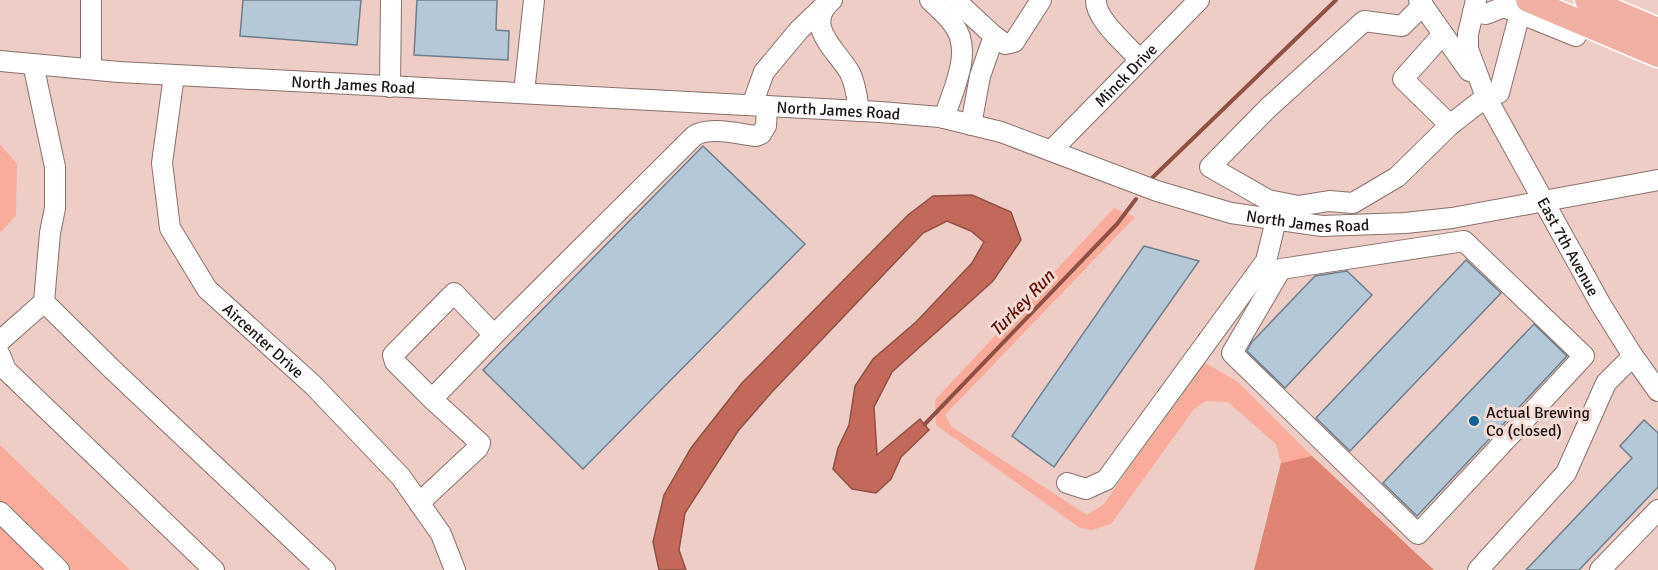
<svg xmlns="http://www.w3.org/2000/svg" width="1658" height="570" font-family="Signika,sans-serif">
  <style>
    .built { fill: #eecdc6 }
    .green { fill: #f9ab9c }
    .forest { fill: #df8372 }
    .water { fill: #c26959; stroke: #905044; stroke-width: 1.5 }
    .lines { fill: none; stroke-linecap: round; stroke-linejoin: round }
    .stream { stroke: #905044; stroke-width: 4 }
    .building { fill: #b5c8d7; stroke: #6d7e8c; stroke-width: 1.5 }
    .minor-casing { stroke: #87716c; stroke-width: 22 }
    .major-casing { stroke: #fff; stroke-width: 27 }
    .minor { stroke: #fff; stroke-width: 20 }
    .major { stroke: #f1b0a4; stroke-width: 24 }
    .poi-dot { fill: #0d6394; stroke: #f5dbd6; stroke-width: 2 }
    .labels { text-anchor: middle; stroke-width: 6; stroke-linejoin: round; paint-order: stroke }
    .street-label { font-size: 16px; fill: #1c1412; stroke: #f5dbd6 }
    .poi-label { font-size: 16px; fill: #1c1412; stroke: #f5dbd6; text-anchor: start }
    .water-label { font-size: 18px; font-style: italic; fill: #610e03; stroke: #f5dbd6 }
  </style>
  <rect width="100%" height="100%" fill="#f5dbd6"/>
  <rect class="built" x="0" y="0" width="1658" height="570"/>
  <g class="green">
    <path d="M 0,144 L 17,164 L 16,215 L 0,233 Z"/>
    <path d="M 1114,208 L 1135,217 L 945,415 L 952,427 L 1087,515 L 1104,504 L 1202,361 L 1238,382 L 1312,456 L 1281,463 L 1276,444 L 1228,402 L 1206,401 L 1194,409 L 1111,524 L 1092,530 L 1080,528 L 936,425 L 935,400 Z"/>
    <path d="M 0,445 L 130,570 L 0,570 Z"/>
  </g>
  <path class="forest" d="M 1312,456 L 1434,570 L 1254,570 L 1281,463 Z"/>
  <path class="water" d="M 972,195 L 1011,212 L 1021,240 L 993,281 L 892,372 L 874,407 L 877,455 L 920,419 L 929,430 L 901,457 L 891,479 L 876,493 L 852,489 L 833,469 L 838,448 L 849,425 L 855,386 L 873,359 L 916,322 L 972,263 L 984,242 L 971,231 L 947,221 L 923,233 L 771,393 L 738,431 L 685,513 L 679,550 L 686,570 L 659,570 L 653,542 L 664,495 L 691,448 L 742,383 L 908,215 L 933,196 Z"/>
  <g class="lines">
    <g class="stream">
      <path d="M 1152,178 L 1336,0"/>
      <path d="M 925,424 L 1117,224 L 1136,199"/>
    </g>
  </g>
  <g class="building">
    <path d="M 243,0 L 361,0 L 357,45 L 240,36 Z"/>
    <path d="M 417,0 L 497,0 L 496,30 L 509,31 L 508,60 L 414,55 Z"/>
    <path d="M 703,146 L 805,244 L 583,469 L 483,370 Z"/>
    <path d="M 1144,246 L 1199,261 L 1054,467 L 1012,436 Z"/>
    <path d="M 1466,260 L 1501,293 L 1350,451 L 1316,418 Z"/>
    <path d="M 1347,271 L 1372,295 L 1285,388 L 1247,351 L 1252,342 L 1315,276 Z"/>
    <path d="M 1534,324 L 1567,356 L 1417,516 L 1383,483 Z"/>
    <path d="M 1644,420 L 1658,433 L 1658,487 L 1579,570 L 1526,570 L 1632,458 L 1620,446 Z"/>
  </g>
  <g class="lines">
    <g class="minor-casing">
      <g id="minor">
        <path d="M 91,0 L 91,69"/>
        <path d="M 832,0 C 802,25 837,50 850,73 C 856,85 857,98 859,111"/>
        <path d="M 930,0 C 938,8 947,15 953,24 C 974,50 953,90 944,118"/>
        <path d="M 955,0 L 994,36"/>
        <path d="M 1096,0 C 1095,19 1127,45 1140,60"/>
        <path d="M 1419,0 L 1469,71"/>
        <path id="s1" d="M 1476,0 L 1468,34 L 1468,49 L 1486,97 L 1601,305 L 1633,356 L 1658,391"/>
        <path d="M 1423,5 L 1402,26 L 1364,21 L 1268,108 L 1210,167 L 1268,200 L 1298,206 L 1329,201 L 1353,203 L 1397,177 L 1450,125 L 1486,97 L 1499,93 L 1520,13"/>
        <path d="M 1473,12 L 1486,14 L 1504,7 L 1576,36"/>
        <path d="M 1443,34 L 1403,79 L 1450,125"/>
        <path id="s2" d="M 0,61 L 119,72 L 880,112 L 940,117 L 1001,132 L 1157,191 L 1231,213 L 1322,226 L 1405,223 L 1452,218 L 1658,180"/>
        <path id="s3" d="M 174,75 L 162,163 L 170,228 L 207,289 L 313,385 L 401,477 L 441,534 L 455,570"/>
        <path d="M 390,87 L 391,0"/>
        <path d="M 524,93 L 534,0"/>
        <path d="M 752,105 L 764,72 L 799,30 L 822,8"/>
        <path d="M 971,125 L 980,76 L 994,36 L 1005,44 L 1014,42 L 1041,0"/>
        <path id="s4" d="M 1052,150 L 1199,0"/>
        <path d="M 1464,241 L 1584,356 L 1418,534 L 1232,353 L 1281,269 Z"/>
        <path d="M 44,302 L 114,371 L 325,570"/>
        <path d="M 494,335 L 694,136 C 710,126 738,134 756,136 L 761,134 L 766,126 L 767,106"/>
        <path d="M 0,341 L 44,302 L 50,233 L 55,208 L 55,167 L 33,64"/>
        <path d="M 0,355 L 6,370 L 214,570"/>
        <path d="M 1067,483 L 1086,489 L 1106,480 L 1266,261 L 1276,220"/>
        <path d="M 419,503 L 478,448 L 480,443 L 432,399 L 494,335 L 454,293 L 393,355 L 395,362 L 432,399"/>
        <path d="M 0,512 L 59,570"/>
        <path d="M 1478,570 L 1566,473 L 1606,383 L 1633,356"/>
        <path d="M 1600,570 L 1658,510"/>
      </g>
    </g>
    <g class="major-casing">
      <g id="major">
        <path d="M 1528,0 L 1658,55"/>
        <path d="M 1587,0 L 1658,30"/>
      </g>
    </g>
    <use href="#minor" class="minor"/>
    <use href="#major" class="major"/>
  </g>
  <circle class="poi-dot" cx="1474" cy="421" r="6"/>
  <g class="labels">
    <g class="street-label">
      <text dy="6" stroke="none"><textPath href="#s4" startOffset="105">Minck Drive</textPath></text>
      <text dy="6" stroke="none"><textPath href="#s2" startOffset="354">North James Road</textPath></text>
      <text dy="6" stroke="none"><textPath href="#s2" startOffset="840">North James Road</textPath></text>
      <text dy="6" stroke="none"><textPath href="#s2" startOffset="1326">North James Road</textPath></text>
      <text dy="6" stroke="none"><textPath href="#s1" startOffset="272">East 7th Avenue</textPath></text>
      <text dy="6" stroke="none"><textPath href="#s3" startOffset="302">Aircenter Drive</textPath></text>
    </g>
    <g class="poi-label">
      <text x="1486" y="418">Actual Brewing<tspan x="1486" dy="18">Co (closed)</tspan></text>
    </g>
    <g class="water-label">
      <text transform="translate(1022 303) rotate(-46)" y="6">Turkey Run</text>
    </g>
  </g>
</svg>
